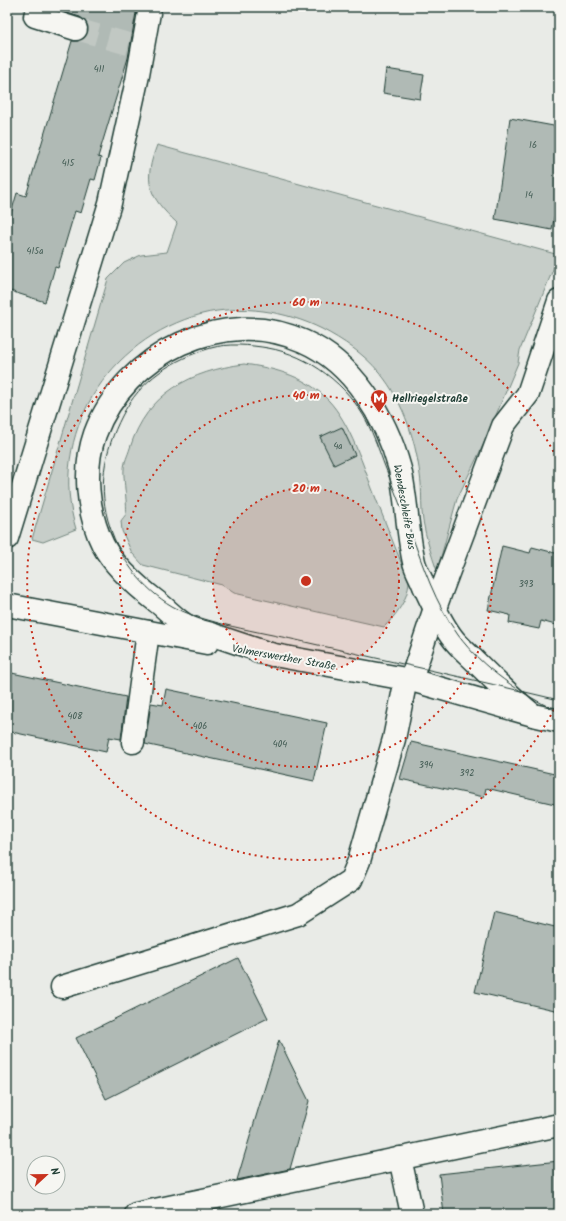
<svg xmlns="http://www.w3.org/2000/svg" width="566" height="1221" font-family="Kalam,sans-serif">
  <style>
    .green { fill: #c7cec9; stroke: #73867e }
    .building { fill: #b0bab5; stroke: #1f3d34 }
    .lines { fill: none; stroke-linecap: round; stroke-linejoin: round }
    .minor-tunnel { stroke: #c1c8c3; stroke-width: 22; stroke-dasharray: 22 11; stroke-linecap: butt }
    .minor-casing { stroke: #1f3d34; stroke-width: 25 }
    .minor { stroke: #f6f6f2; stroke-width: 22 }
    .tram { stroke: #1f3d34; stroke-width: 1 }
    .ring { fill: none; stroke: #c8321e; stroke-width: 2; stroke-dasharray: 2 4 }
    .labels { text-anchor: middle; stroke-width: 4; stroke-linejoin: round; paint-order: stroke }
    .number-label { font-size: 9px; fill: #435c54 }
    .poi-label { font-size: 11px; font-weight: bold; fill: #1f3d34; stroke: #f6f6f2; text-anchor: start }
    .street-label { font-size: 11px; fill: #1f3d34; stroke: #f6f6f2 }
    .centre { fill: #c8321e; stroke: #f6f6f2; stroke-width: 2 }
    .ring-label { font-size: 12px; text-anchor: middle; font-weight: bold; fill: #c8321e; stroke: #f6f6f2; stroke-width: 4; stroke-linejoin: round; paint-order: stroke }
  </style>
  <rect width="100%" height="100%" fill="#e9ebe7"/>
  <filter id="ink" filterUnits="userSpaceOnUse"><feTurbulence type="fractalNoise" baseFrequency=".025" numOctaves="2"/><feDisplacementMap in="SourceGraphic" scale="8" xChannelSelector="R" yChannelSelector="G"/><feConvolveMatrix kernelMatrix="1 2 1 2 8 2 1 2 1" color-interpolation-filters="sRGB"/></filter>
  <g filter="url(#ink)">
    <g class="green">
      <path d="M 157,145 L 559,255 L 520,350 L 518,363 L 485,441 L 457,499 L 437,571 C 431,554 426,538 423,521 C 421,509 422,496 421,483 C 417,445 405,403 379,372 C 364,354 343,340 322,329 C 286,311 241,304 202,314 C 108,339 47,435 76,529 L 43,542 L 32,539 L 108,279 L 124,263 L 141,255 L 167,252 L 177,223 C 148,196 143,182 157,145 Z"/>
      <path d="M 244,364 C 273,368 301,375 323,395 C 348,417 361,460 373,491 C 385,522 397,552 409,582 C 408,600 396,615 384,627 L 234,593 L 222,585 L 143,565 L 132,553 L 122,531 L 121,521 C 122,519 125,516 126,514 C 128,508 123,478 124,469 C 124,462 128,455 130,448 C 147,393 191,371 244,364 Z"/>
    </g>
    <g class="building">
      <path d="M 48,7 L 137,7 L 128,58 L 98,157 L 101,158 L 95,180 L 91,179 L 81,213 L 75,211 L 58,268 L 55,267 L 45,302 L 7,290 L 7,227 L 17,193 L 26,196 L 72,41 L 78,41 L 84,38 L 88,33 L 88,27 L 85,21 L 80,17 Z"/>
      <path d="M 386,69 L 424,75 L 420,99 L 383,93 Z"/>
      <path d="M 510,118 L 559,127 L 559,190 L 552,230 L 495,219 Z"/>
      <path d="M 342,427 L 355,455 L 334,465 L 320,437 Z"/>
      <path d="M 502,546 L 530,553 L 532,547 L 559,554 L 559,626 L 541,621 L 539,629 L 509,623 L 510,615 L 488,610 Z"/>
      <path d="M 7,672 L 126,697 L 121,739 L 109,737 L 106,752 L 7,731 Z"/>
      <path d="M 166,689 L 327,723 L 314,781 L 145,744 L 151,703 L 163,705 Z"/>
      <path d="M 411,742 L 559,775 L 559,805 L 486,788 L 484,797 L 400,779 Z"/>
      <path d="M 494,912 L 559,928 L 559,1011 L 475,992 Z"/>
      <path d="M 238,958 L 268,1018 L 106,1099 L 76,1038 Z"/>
      <path d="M 279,1040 L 309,1101 L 290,1169 L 237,1180 Z"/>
      <path d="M 559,1161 L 559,1214 L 444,1214 L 439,1174 Z"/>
    </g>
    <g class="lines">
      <path class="minor-tunnel" d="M 76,29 L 132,45"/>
      <g class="minor-casing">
        <g id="minor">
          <path d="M 35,16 L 76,29"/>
          <path d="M 7,538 L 110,203 L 137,80 L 150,7"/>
          <path d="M 7,605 L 207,643"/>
          <path d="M 258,652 L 411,680 L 533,715 L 559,721"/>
          <path d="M 273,655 C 253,648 233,642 214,635 C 206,632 196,631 189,627 C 177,621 167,609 156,601 C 138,587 114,566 103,545 C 87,513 83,468 95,434 C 125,353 224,305 303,341 C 354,363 386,418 400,469 C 407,500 407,532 414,562 C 416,570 421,578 424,586 C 432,603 440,621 451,636 C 458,646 468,654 476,662 C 495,681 513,699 533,715"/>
          <path d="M 411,680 L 435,608 L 503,426 L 528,394 L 559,301"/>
          <path d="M 133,742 L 148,632"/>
          <path d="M 62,987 L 298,914 L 351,880 L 359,861 L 394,739 L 406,679"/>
          <path d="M 400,1158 L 412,1214"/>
          <path d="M 136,1214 L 559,1125"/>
        </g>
      </g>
      <use href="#minor" class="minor"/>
      <path class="tram" d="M 559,700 C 472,679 384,660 296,640 C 261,632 202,623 172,606 C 143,589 120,559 110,527 C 97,489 104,451 122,416 C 140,380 173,359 211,348 C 228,343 250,345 268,348 C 309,355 348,385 367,422 C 374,436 379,450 384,464 C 393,486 401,508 410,530 C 423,566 435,603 458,635 C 483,669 521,694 559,712"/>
    </g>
  </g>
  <circle cx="306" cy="581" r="93" fill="#c8321e" fill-opacity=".12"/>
  <g class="ring">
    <circle cx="306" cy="581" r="93"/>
    <circle cx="306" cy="581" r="186"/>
    <path d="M559 699A279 279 0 1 1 559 463"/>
  </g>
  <defs>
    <g id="metro-pin" transform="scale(0.9)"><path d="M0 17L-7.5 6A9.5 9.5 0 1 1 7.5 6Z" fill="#c8321e" stroke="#f6f6f2"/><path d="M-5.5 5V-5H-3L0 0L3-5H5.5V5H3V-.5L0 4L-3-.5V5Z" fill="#fff"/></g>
  </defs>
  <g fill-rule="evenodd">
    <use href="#metro-pin" x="379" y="398"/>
  </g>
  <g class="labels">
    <g class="number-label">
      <text x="99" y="72">411</text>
      <text x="533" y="148">16</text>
      <text x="68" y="166">415</text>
      <text x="529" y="198">14</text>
      <text x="35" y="254">415a</text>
      <text x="338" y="449">4a</text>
      <text x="526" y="587">393</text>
      <text x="75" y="719">408</text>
      <text x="200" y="729">406</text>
      <text x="280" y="747">404</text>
      <text x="426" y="768">394</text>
      <text x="467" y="776">392</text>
    </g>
    <g class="poi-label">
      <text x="392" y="402">Hellriegelstraße</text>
    </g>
    <g class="street-label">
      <text transform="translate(405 507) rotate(80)" y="4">Wendeschleife Bus</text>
      <text transform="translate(284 657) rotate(10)" y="4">Volmerswerther Straße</text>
    </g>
  </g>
  <circle cx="306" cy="581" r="6" class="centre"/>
  <g class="ring-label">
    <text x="306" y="306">60 m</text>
    <text x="306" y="399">40 m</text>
    <text x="306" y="492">20 m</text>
  </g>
  <rect width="566" height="1221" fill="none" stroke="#f6f6f2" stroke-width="24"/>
  <rect x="12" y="12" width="542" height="1197" fill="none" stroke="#1f3d34" stroke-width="1.5" filter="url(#ink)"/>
  <g transform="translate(46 1175) rotate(68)"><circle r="19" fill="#f6f6f2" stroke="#a0aca6"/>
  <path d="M0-3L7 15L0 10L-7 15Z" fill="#c8321e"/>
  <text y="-6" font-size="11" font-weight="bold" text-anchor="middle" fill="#1f3d34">N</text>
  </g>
</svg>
